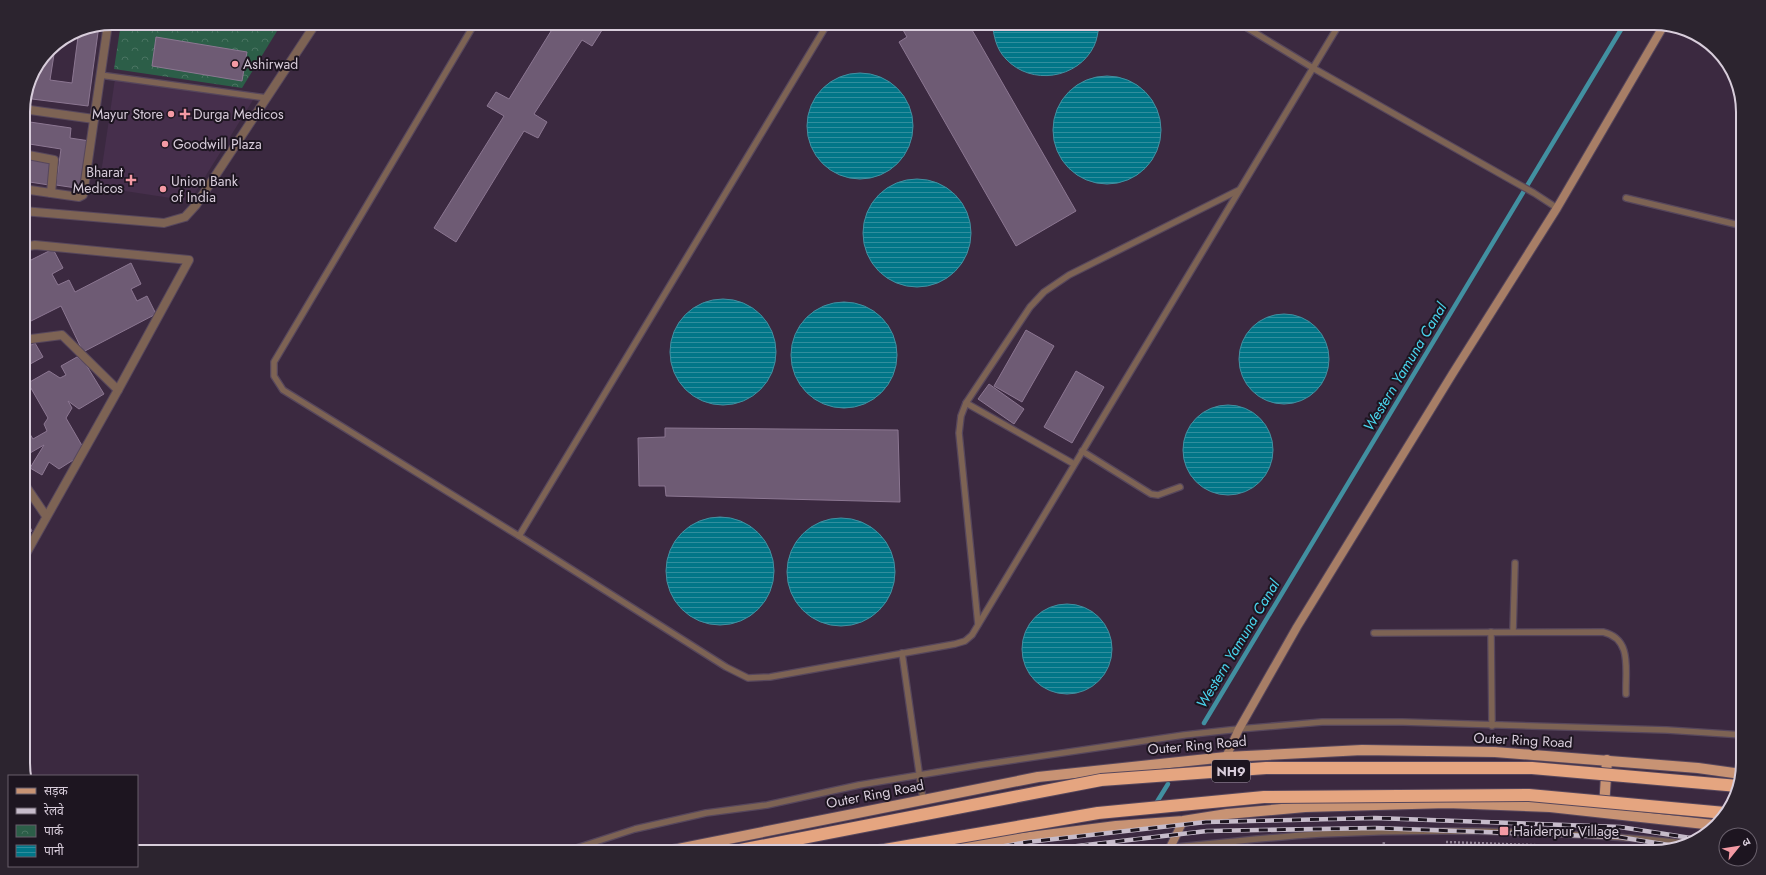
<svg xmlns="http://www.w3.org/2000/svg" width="1766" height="875" font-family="Jost,'Noto Sans Devanagari',sans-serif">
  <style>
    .built { fill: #462f4c }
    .park { fill: url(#park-crowns) }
    .water { fill: url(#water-rules); stroke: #4290a1 }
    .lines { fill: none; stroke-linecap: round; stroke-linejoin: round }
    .stream { stroke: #4290a1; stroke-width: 4.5 }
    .building { fill: #6e5b74; stroke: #8c7792 }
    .lane-casing { stroke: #57475c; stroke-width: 8 }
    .street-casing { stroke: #57475c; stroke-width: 10 }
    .secondary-casing { stroke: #57475c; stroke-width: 10 }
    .primary-casing { stroke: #57475c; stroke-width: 12 }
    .path { stroke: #8c7d90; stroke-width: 2.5; stroke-dasharray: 2 2; stroke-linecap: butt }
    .lane { stroke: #7d6354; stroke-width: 5.5 }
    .street { stroke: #7d6354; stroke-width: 8 }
    .secondary { stroke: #a77e66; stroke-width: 8 }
    .primary { stroke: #c89374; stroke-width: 10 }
    .rail-casing { stroke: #c6bbca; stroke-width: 4.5 }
    .rail { stroke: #1d1520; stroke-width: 3; stroke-dasharray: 9; stroke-linecap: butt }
    .highway-bridge-casing { stroke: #57475c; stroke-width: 14; stroke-linecap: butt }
    .highway-bridge { stroke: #e5a580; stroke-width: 12 }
    .poi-dot { fill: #f49aa4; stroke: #1d1520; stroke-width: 1.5 }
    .labels { text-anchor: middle; stroke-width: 4; stroke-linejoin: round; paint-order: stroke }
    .shield { fill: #1d1520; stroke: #a096a3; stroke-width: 1 }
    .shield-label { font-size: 13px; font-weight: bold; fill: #d8cddb }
    .poi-label { font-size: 14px; fill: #d8cddb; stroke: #1d1520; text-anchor: start }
    .street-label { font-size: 14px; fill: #d8cddb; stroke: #1d1520 }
    .water-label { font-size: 15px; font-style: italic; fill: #49d3ec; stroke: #1d1520 }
    .rim { fill: none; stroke: #d8cddb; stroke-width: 2 }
  </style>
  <defs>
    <pattern id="park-crowns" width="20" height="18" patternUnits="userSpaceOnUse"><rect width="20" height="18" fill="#2c5e48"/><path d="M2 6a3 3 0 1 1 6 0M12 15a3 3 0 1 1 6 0" fill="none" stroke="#4a7462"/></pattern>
    <pattern id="water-rules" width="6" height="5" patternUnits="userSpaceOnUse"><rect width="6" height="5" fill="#017688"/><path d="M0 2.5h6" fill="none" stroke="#318e9e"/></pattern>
  </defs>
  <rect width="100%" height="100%" fill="#3b2940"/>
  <path class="built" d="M 115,79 L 253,100 L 190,201 L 99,187 Z"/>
  <path class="park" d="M 121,23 L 282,23 L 242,88 L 114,69 Z"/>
  <g class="water">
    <path d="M 992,23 L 1099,23 L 1099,25 C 1098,32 1097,40 1094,46 C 1078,79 1031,86 1006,59 C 996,49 994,36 992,23 Z"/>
    <circle cx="860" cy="126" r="53"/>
    <circle cx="1107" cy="130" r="54"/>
    <circle cx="917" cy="233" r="54"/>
    <circle cx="723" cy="352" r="53"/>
    <circle cx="844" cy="355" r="53"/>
    <circle cx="1284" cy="359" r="45"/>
    <circle cx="1228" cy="450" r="45"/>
    <circle cx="720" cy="571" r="54"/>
    <circle cx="841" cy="572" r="54"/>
    <circle cx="1067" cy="649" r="45"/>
  </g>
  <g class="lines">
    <g class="stream">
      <path d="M 1204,723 L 1625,23"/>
      <path d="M 1155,805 L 1168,784"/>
    </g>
  </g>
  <g class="building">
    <path d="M 556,23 L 598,23 L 604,27 L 592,46 L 582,40 L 534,114 L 547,122 L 538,138 L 524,131 L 456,242 L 434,228 L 504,116 L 487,106 L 496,92 L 509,99 Z"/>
    <path d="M 899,23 L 968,23 L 1076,211 L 1016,246 L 899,42 L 907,37 Z"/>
    <path d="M 99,25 L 88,106 L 32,99 L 35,80 L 29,79 L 30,77 L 49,49 L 60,41 L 59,48 L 55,48 L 50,80 L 72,83 L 79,29 Z"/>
    <path d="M 156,37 L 247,52 L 242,81 L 152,66 Z"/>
    <path d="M 23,121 L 71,128 L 70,138 L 90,141 L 83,189 L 56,185 L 61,149 L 23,143 Z"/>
    <path d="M 23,157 L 53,162 L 49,185 L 23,181 Z"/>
    <path d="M 53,249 L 63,268 L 52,274 L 58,285 L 69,280 L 75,292 L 131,263 L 141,284 L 131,289 L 137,301 L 147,296 L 156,314 L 83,352 L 61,306 L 23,325 L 23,264 Z"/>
    <path d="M 1026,330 L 1054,346 L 1022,402 L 994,386 Z"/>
    <path d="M 35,343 L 43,357 L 23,368 L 23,349 Z"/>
    <path d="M 77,357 L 85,363 L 104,394 L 79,409 L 68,401 L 72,408 L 66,418 L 84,449 L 78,457 L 59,469 L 49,462 L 42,475 L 30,468 L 44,445 L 23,457 L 23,423 L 33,439 L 47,431 L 44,424 L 48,418 L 28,383 L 49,371 L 60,378 L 66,375 L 61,366 Z"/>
    <path d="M 1076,371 L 1104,387 L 1072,443 L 1044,427 Z"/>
    <path d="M 989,384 L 1024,409 L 1014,424 L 978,399 Z"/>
    <path d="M 665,428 L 898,430 L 900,502 L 666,496 L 665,486 L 639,486 L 638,438 L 665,437 Z"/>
    <path d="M 23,513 L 32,531 L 23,536 Z"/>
  </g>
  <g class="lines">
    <g class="lane-casing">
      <g id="lane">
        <path d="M 475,23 L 274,362 L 274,376 L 283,390 L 519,536 L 726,667 L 748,678 L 770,677 L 955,644 L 965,641 L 972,635 L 1340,23"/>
        <path d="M 1239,23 L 1313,68 L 1534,193 L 1557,208"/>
        <path d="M 100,75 L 267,98"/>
        <path d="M 1626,198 L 1743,226"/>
        <path d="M 966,403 L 1074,464"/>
        <path d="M 1082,451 L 1151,494 L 1158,495 L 1180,487"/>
        <path d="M 519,536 L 828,23"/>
        <path d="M 978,624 L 959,433 L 961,416 L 966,403 L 1030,307 L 1044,292 L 1069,275 L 1239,190"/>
        <path d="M 1491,632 L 1492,726"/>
        <path d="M 1513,632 L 1515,563"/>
        <path d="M 1374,633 L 1603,632 C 1633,639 1625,670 1626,694"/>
        <path d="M 902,653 L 923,800"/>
        <path d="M 564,852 L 635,829 L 706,813 L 767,805 L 859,785 L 980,765 L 1184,735 L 1239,729 L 1322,722 L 1403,722 L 1667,730 L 1743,735"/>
        <path d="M 1128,852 C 1192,846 1256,838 1320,834 C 1441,828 1564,831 1685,843"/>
      </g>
    </g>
    <g class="street-casing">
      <g id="street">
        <path d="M 23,109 L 94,119"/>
        <path d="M 23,154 L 54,160 L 51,193"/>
        <path d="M 23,189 L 79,197 L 83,195 L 108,24"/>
        <path d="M 23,211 L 164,223 L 185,217 L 196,205 L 316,23"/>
        <path d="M 23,247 L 35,245 L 189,260 L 118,390 L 23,559"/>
        <path d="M 23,340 L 62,335 L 118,390"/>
        <path d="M 23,482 L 46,516"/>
      </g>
    </g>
    <g class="secondary-casing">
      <g id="secondary">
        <path d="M 1226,757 L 1239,729 L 1297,627 L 1453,373 L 1557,208 L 1664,25"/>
        <path d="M 1168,852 L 1183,821"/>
      </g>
    </g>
    <g class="primary-casing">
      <g id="primary">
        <path d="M 1604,808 L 1607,760"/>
        <path d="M 663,852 L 1038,777 L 1226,757 L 1362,750 L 1495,752 L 1698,768 L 1741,774"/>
        <path d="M 930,852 L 1007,840 L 1116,826 L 1183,821 L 1227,814 L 1305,807 L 1447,803 L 1550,807 L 1714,825"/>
      </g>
    </g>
    <g class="path">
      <path d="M 1446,842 L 1589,847 L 1588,852"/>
      <path d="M 1383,852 L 1384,841"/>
    </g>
    <use href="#lane" class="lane"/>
    <use href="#street" class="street"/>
    <use href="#secondary" class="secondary"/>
    <use href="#primary" class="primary"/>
    <g class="rail-casing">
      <g id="rail">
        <path d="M 970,852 L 1028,842 L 1206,822 L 1375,818 L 1620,827 L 1697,839"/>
        <path d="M 1026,852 L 1207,831 L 1375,828 L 1619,837 L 1675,846"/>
      </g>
    </g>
    <use href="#rail" class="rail"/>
    <g class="highway-bridge-casing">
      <g id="highway-bridge">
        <path d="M 730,852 L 1101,780 L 1266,768 L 1532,768 L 1738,786"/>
        <path d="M 873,852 L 1098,813 L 1264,797 L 1529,795 L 1725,813"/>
      </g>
    </g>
    <use href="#highway-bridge" class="highway-bridge"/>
  </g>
  <g class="poi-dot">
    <circle cx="235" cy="64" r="4"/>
    <circle cx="171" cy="114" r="4"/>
    <path d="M183 108h4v4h4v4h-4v4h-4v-4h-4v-4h4z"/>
    <circle cx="165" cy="144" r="4"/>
    <path d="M129 174h4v4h4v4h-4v4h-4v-4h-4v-4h4z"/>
    <circle cx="163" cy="189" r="4"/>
    <rect x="1499" y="826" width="10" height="10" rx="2"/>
  </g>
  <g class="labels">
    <rect class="shield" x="1212" y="760" width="38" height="22" rx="3"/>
    <g class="shield-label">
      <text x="1231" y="776">NH9</text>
    </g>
    <g class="poi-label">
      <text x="243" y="69">Ashirwad</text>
      <text x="163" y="119" text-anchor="end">Mayur Store</text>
      <text x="193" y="119">Durga Medicos</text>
      <text x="173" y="149">Goodwill Plaza</text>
      <text x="123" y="177" text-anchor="end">Bharat<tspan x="123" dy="16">Medicos</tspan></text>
      <text x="171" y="186">Union Bank<tspan x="171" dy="16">of India</tspan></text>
      <text x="1513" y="836">Haiderpur Village</text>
    </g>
    <g class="street-label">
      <text transform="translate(1523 740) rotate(3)" y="5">Outer Ring Road</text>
      <text transform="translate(1197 745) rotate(-5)" y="5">Outer Ring Road</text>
      <text transform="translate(875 794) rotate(-11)" y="5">Outer Ring Road</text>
    </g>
    <g class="water-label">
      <text transform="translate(1405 367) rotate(-59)" y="5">Western Yamuna Canal</text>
      <text transform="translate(1238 644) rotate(-59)" y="5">Western Yamuna Canal</text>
    </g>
  </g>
  <path d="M0 0H1766V875H0ZM112 30H1654A82 82 0 0 1 1736 112V763A82 82 0 0 1 1654 845H112A82 82 0 0 1 30 763V112A82 82 0 0 1 112 30Z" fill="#2c242f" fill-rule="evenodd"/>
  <path class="rim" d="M112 30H1654A82 82 0 0 1 1736 112V763A82 82 0 0 1 1654 845H112A82 82 0 0 1 30 763V112A82 82 0 0 1 112 30Z"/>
  <rect x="8" y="775" width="130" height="92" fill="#1d1520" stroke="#685f6b"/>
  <rect x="16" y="788" width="20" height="6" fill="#c89374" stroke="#685f6b"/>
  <text x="44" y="795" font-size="12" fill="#d8cddb">सड़क</text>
  <rect x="16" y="808" width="20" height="6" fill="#c6bbca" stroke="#685f6b"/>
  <text x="44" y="815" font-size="12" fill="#d8cddb">रेलवे</text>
  <rect x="16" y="825" width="20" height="12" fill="url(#park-crowns)" stroke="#685f6b"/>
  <text x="44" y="835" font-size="12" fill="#d8cddb">पार्क</text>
  <rect x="16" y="845" width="20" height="12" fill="url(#water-rules)" stroke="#685f6b"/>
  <text x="44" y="855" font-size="12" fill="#d8cddb">पानी</text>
  <g transform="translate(1738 847) rotate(60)"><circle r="19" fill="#1d1520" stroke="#685f6b"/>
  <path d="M0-3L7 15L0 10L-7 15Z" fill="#f49aa4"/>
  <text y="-6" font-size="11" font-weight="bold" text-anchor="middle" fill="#d8cddb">उ</text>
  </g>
</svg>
